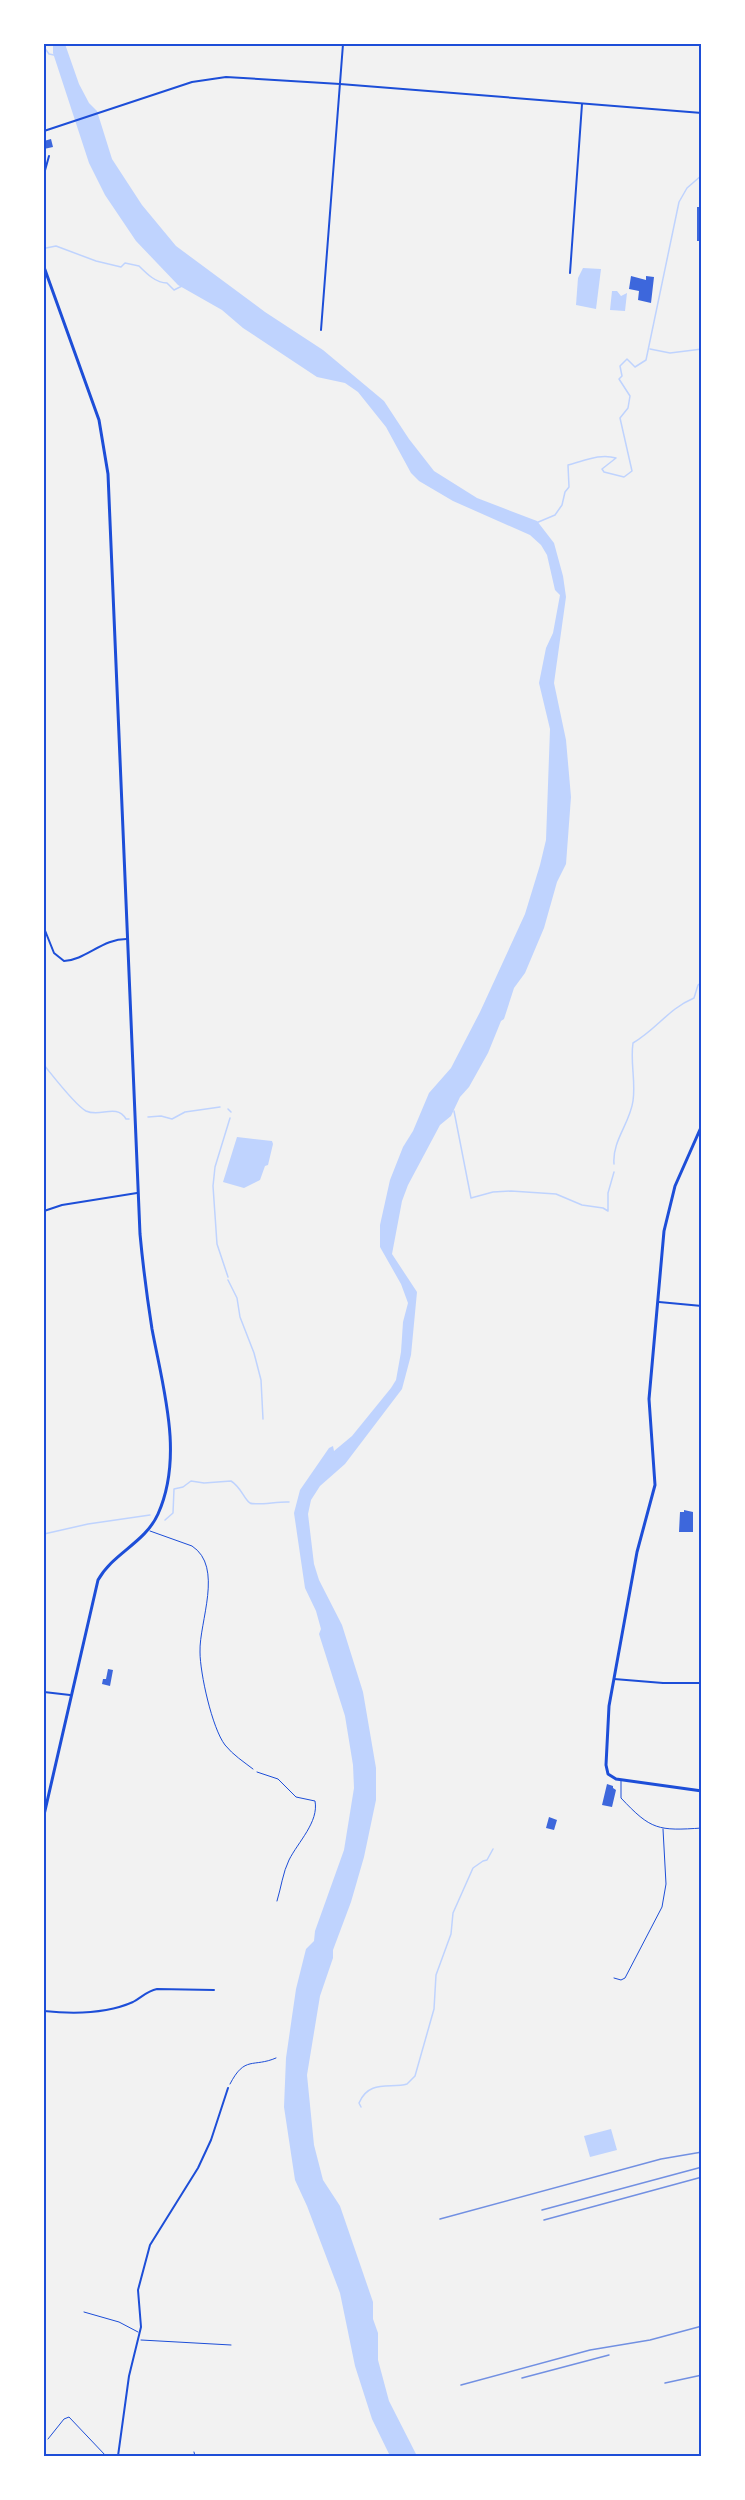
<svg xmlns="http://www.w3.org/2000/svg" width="745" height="2500" font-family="Raleway,sans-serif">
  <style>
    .water { fill: #bfd3fe }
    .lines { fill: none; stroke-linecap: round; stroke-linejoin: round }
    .stream { stroke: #bfd3fe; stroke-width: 1.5 }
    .building { fill: #3d67dc }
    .path { stroke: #1d4ed8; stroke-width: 1 }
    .service { stroke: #1d4ed8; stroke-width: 1 }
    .minor { stroke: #1d4ed8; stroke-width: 2 }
    .tertiary { stroke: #1d4ed8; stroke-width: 3 }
    .secondary { stroke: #1d4ed8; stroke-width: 3 }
    .rail { stroke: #7290e2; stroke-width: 1.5 }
    .neatline { fill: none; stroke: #1d4ed8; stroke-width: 2 }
  </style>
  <rect width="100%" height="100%" fill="#f2f2f2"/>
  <g class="water">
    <path d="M 53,44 L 65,44 L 79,84 L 89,103 L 97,111 L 112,159 L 142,205 L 176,246 L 265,312 L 323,350 L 384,401 L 409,439 L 434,471 L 477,498 L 537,521 L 554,543 L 563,576 L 566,597 L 554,683 L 566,740 L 571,797 L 566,864 L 557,882 L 544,928 L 525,973 L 514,988 L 504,1019 L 501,1021 L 488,1053 L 469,1087 L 460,1097 L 451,1116 L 440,1125 L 408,1185 L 402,1201 L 392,1254 L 417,1292 L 411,1355 L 402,1389 L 345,1464 L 320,1486 L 311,1500 L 308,1514 L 314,1564 L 319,1580 L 342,1625 L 363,1692 L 376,1768 L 376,1800 L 364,1857 L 351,1902 L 333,1950 L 333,1958 L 320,1996 L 307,2075 L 314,2145 L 323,2180 L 340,2206 L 373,2302 L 373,2319 L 378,2333 L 378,2360 L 389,2401 L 417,2456 L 390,2456 L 372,2419 L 355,2366 L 340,2293 L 307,2206 L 295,2180 L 284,2107 L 286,2058 L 296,1989 L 306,1949 L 314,1941 L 315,1931 L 344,1850 L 354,1788 L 353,1765 L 345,1716 L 319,1634 L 321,1629 L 316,1611 L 305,1588 L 294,1513 L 300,1490 L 329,1448 L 333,1446 L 334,1451 L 352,1436 L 391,1388 L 396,1380 L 401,1352 L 403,1322 L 408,1303 L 401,1284 L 380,1247 L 380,1225 L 390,1180 L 403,1147 L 413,1131 L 429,1093 L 451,1068 L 480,1012 L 525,914 L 540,865 L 546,840 L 550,729 L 539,683 L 546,648 L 553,633 L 560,595 L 555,590 L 547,555 L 541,545 L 530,535 L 453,501 L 419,481 L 411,473 L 386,427 L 358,392 L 345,383 L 317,377 L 243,328 L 222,310 L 178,285 L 136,241 L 105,195 L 89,163 L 53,53 Z"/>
    <path d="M 583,268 L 601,269 L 596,309 L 576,305 L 578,278 Z"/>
    <path d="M 612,291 L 617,291 L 621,296 L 627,293 L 625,311 L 610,310 Z"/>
    <path d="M 237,1137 L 272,1141 L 273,1144 L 268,1165 L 265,1166 L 260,1180 L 244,1188 L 223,1182 Z"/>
    <path d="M 611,2129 L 617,2150 L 590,2157 L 584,2136 Z"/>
  </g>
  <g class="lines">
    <g class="stream">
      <path d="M 44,47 L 49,54 L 54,55"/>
      <path d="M 46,248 L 56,246 L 96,261 L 121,267 L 125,263 L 139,266 C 147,274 156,283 167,283 L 174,290 L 182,286"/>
      <path d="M 650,349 L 670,353 L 702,349"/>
      <path d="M 536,523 L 555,515 L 562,505 L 565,492 L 569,487 L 568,465 C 584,461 600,453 616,458 L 602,469 L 604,472 L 624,477 L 632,471 L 620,418 L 628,408 L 630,396 L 619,379 L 622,376 L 620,366 L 627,359 L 635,367 L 646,360 L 679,202 L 687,188 L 702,175"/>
      <path d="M 44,1065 C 53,1076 75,1105 86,1111 C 100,1118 116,1103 126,1119 L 129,1119"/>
      <path d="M 228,1109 L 231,1112"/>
      <path d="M 454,1111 L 471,1198 L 493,1192 L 511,1191 L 556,1194 L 582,1205 L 603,1208 L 608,1211 L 608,1193 L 614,1172"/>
      <path d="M 148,1117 L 161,1116 L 172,1119 L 185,1112 L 220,1107"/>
      <path d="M 614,1164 C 612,1141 630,1123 633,1101 C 636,1081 630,1063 633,1043 C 657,1029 668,1009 694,998 L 698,985 L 702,982"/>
      <path d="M 228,1277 L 217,1244 L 213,1186 L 215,1167 L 230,1118"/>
      <path d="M 228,1280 L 237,1298 L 240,1317 L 254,1353 L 261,1380 L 263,1419"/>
      <path d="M 165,1520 L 173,1513 L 174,1489 L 183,1487 L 191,1481 L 204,1483 L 231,1481 C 241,1487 244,1499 250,1503 C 255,1506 280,1501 289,1502"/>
      <path d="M 44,1534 L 88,1524 L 150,1515"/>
      <path d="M 361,2107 L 359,2103 C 369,2079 391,2089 407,2084 L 415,2076 L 434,2009 L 436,1975 L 451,1934 L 453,1913 L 473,1868 L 483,1861 L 487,1860 L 493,1849"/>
    </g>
  </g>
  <g class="building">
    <path d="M 51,139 L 53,147 L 44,149 L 44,141 Z"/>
    <rect x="697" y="207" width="5" height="34"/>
    <path d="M 631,276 L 646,280 L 646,276 L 654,277 L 651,303 L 638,300 L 639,291 L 629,289 Z"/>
    <path d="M 684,1510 L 693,1512 L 693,1532 L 679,1532 L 680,1512 L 684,1512 Z"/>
    <path d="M 108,1669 L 113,1670 L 110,1686 L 102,1684 L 103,1679 L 106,1679 Z"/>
    <path d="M 607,1784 L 613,1786 L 613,1788 L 616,1790 L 612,1807 L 602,1805 Z"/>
    <path d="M 549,1817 L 557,1820 L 554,1830 L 546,1828 Z"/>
  </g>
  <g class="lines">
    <g class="path">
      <path d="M 257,1772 L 278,1779 L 296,1797 L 315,1801 C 319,1822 298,1842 289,1860 C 283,1872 281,1888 277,1901"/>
      <path d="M 230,2084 C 245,2055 253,2068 276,2058"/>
    </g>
    <g class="service">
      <path d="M 150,1531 L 192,1546 C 224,1567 199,1622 200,1652 C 200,1673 212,1728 225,1745 C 233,1755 244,1762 253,1769"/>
      <path d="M 621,1781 L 621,1798 C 651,1830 658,1831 702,1828"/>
      <path d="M 614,1978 L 621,1980 L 625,1978 L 662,1907 L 666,1884 L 663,1829"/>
      <path d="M 84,2312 L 119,2322 L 138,2332"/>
      <path d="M 141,2340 L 231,2345"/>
      <path d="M 48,2439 L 64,2419 L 69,2417 L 106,2456"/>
      <path d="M 194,2452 L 195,2456"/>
    </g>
    <g class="minor">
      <path d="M 44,131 L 192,82 L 226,77 L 340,84 L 702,113"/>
      <path d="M 44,174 L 49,156"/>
      <path d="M 570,273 L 582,104"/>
      <path d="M 321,330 L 343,44"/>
      <path d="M 44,928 L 54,953 L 64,961 C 86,960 103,938 128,939"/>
      <path d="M 44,1211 L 62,1205 L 137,1193"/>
      <path d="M 659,1302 L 702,1306"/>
      <path d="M 614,1679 L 663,1683 L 702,1683"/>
      <path d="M 44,1692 L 70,1695"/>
      <path d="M 44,2011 C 72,2014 106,2014 133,2002 C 142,1997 147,1991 157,1989 L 214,1990"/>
      <path d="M 118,2456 L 129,2376 L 141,2327 L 138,2290 L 150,2245 L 198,2168 L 211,2140 L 228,2088"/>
    </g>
    <path class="tertiary" d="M 702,1125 L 675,1186 L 664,1231 L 649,1399 L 655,1485 L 637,1552 L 609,1706 L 606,1765 L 608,1774 L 616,1779 L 702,1791"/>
    <path class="secondary" d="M 44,267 L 99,420 L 108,474 L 140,1234 C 143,1266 147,1297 152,1329 C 163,1388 184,1456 158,1514 C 145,1543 113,1553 98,1580 L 44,1815"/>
    <g class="rail">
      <path d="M 542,2210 L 702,2167"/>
      <path d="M 440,2219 L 661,2159 L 702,2152"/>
      <path d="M 544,2220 L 702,2177"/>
      <path d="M 522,2378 L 609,2355"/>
      <path d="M 665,2383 L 702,2375"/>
      <path d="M 461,2385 L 590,2350 L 650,2340 L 702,2326"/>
    </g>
  </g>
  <rect width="745" height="2500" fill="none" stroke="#ffffff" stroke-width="90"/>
  <rect x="45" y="45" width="655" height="2410" class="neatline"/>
</svg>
